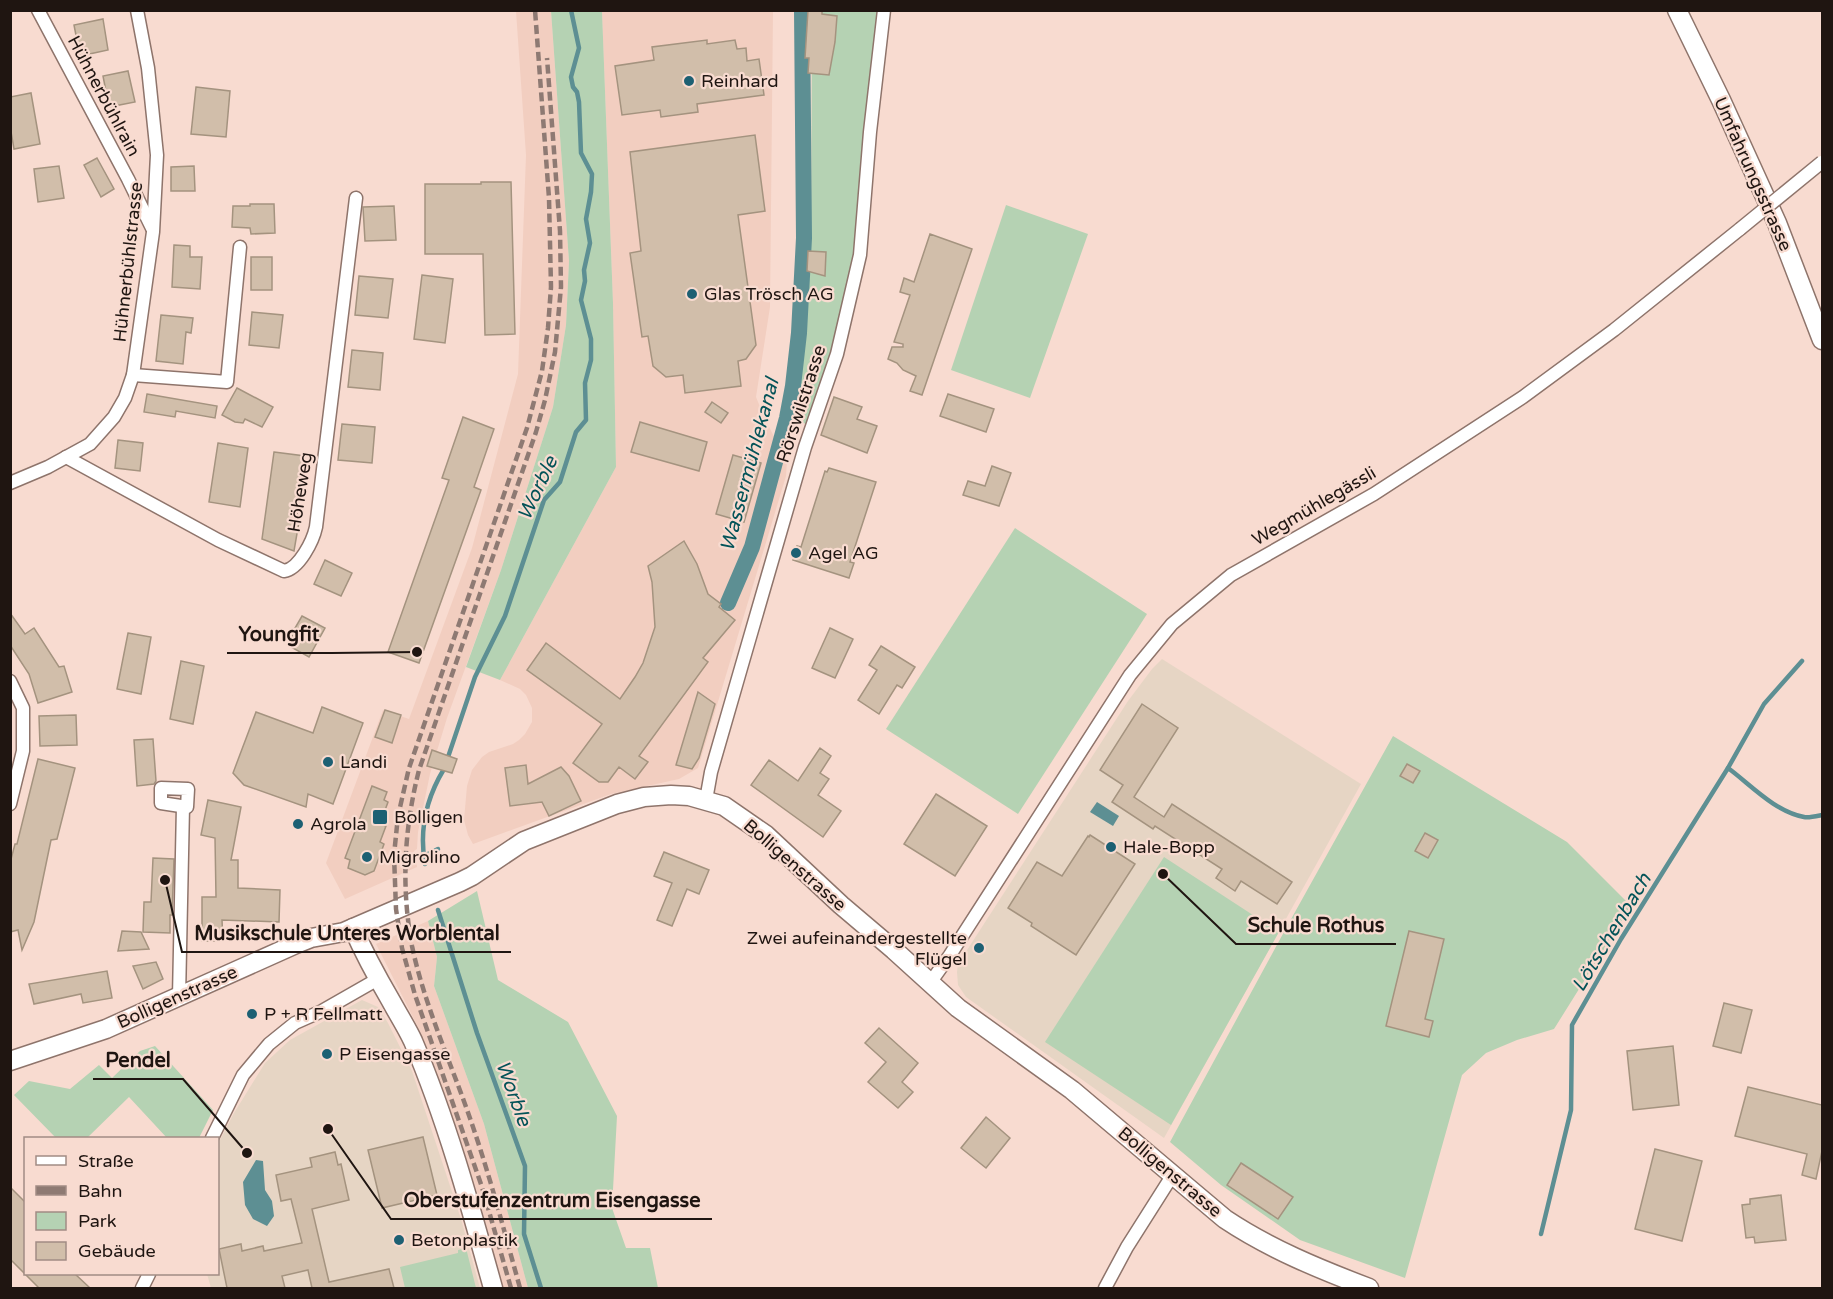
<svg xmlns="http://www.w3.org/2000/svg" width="1833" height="1299" font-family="'Varela Round',sans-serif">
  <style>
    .built { fill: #f2cec0 }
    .education { fill: #e6d5c4 }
    .green { fill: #b5d2b3 }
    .water { fill: #5d8f93 }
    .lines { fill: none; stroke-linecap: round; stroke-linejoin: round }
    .stream { stroke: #5d8f93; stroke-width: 4.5 }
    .canal { stroke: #5d8f93; stroke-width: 16 }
    .building { fill: #d1beaa; stroke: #a4937f; stroke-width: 1.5 }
    .minor-casing { stroke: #8e746b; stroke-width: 15 }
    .secondary-casing { stroke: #8e746b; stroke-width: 21 }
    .minor { stroke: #fff; stroke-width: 12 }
    .secondary { stroke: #fff; stroke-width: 18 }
    .rail { stroke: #8e7a73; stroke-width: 4.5; stroke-dasharray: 9 4.5; stroke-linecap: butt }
    .minor-bridge-casing { stroke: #8e746b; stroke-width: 15; stroke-linecap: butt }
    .minor-bridge { stroke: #fff; stroke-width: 12 }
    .poi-dot { fill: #1d6073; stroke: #f8dbd0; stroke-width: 2 }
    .labels { text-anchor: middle; stroke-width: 4.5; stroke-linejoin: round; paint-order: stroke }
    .poi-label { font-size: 18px; fill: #1f1511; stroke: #f8dbd0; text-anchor: start }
    .street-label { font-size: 18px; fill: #1f1511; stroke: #f8dbd0 }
    .water-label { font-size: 20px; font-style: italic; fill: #045358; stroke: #f8dbd0 }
    .leader { fill: none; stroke: #1f1511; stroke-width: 2 }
    .callout-dot { fill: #1f1511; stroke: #f8dbd0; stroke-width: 2 }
    .callout-label { font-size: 20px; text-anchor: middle; font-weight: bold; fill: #1f1511; stroke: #f8dbd0; stroke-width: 4.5; stroke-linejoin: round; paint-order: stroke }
  </style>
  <rect width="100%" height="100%" fill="#f8dbd0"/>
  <g class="built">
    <path d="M 516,11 L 551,11 L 569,261 L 566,325 L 553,407 L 501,570 L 447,718 L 430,774 L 418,832 L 417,849 L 414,851 L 417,867 L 345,899 L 326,863 L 383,710 L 409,719 L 472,548 L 518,374 L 526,155 Z"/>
    <path d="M 602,11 L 773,11 L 770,307 L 756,397 L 765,419 L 787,462 L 786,476 L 698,768 L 679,779 L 611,794 L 473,844 L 468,835 L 464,820 L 467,786 L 472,770 L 482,757 L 489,752 L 513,744 L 519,740 L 525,734 L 532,722 L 532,708 L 526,695 L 520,689 L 500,680 L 616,467 L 613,303 Z"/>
    <path d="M 428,921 L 437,957 L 434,986 L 484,1124 L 528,1288 L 502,1288 L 479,1198 L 458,1132 L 422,1035 L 376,944 Z"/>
  </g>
  <g class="education">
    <path d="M 1162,659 L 1361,784 L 1164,1138 L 966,997 L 958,985 L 957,972 L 958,964 L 1128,701 L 1152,669 Z"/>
    <path d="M 362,1000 L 378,1007 L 388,1023 L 412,1071 L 461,1219 L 480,1288 L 211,1288 L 207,1274 L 218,1274 L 218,1144 L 234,1113 L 265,1063 L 290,1040 Z"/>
  </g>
  <g class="green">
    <path d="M 551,11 L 602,11 L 613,303 L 616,467 L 500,680 L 466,667 L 501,570 L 553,407 L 566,325 L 569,261 Z"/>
    <path d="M 812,11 L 884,11 L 860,255 L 813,426 L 793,420 L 806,333 L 811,238 Z"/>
    <path d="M 1006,205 L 1088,234 L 1030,398 L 951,370 Z"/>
    <path d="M 1015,528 L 1147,614 L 1018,814 L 886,729 Z"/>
    <path d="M 1393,736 L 1567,842 L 1631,906 L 1554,1029 L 1517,1040 L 1486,1053 L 1462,1075 L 1405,1278 L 1300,1240 L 1221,1185 L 1170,1142 L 1285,930 Z"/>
    <path d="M 1164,857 L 1279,932 L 1171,1125 L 1045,1042 Z"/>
    <path d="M 477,891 L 498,980 L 568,1022 L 617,1116 L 612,1208 L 626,1248 L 650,1248 L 658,1288 L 528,1288 L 484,1124 L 434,986 L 437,957 L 428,921 Z"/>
    <path d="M 155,1046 L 213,1110 L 199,1138 L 167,1138 L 129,1097 L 87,1138 L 56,1138 L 14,1095 L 29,1081 L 70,1089 L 99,1065 L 112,1078 L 140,1051 Z"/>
    <path d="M 466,1248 L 476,1288 L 405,1288 L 400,1267 L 458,1253 L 458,1250 Z"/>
  </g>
  <g class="water">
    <path d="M 1097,802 L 1119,816 L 1113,826 L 1090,812 Z"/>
    <path d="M 256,1160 L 263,1161 L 265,1190 L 272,1201 L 274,1216 L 267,1226 L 253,1219 L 245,1205 L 243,1182 Z"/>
  </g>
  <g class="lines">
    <g class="stream">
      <path d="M 1728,768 L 1764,704 L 1802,661"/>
      <path d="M 424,856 L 438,849"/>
      <path d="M 425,864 C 419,830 427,797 444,769 L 475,677 L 505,616 L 544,500 L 560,482 L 576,432 L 586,420 L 585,383 L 591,360 L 591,339 L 581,300 L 585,281 L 584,270 L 590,243 L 586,219 L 591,192 L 592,174 L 581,153 L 579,102 L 577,92 L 573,87 L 571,77 L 579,48 L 571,10"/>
      <path d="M 438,910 L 477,1033 L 525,1166 L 524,1234 L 541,1288"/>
      <path d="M 1541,1234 L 1571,1110 L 1572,1025 L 1621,939 L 1728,768 C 1751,785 1774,811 1804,817 C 1809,818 1817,816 1822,815"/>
    </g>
    <path class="canal" d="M 728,603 L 752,547 L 787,418 L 793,386 L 799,333 L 804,238 L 802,10"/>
  </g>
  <g class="building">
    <path d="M 808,10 L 822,10 L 822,14 L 837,16 L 835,42 L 829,75 L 808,73 L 809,58 L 805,58 Z"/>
    <path d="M 103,19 L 108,50 L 80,56 L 74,25 Z"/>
    <path d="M 707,40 L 707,44 L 735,40 L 737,49 L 746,48 L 747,61 L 759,59 L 764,95 L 697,104 L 698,112 L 661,117 L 660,110 L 622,115 L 615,66 L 654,60 L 652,47 Z"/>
    <path d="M 128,71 L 135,102 L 109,107 L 103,76 Z"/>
    <path d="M 196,87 L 230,91 L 226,137 L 191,134 Z"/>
    <path d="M 31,93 L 40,144 L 14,149 L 10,126 L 10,97 Z"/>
    <path d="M 755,135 L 765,211 L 738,215 L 756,345 L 746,359 L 738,361 L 741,386 L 685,393 L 683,375 L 666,377 L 653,366 L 648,336 L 642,337 L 630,253 L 641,251 L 630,152 Z"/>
    <path d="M 97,158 L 114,189 L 101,197 L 84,165 Z"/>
    <path d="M 59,166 L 64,198 L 38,202 L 34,169 Z"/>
    <path d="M 194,166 L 195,191 L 171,191 L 171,167 Z"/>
    <path d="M 481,182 L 511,182 L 515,334 L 485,335 L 483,254 L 425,254 L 425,184 L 481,184 Z"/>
    <path d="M 250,204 L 274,204 L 275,233 L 251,234 L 250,228 L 232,227 L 233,206 L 250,206 Z"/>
    <path d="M 394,206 L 396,240 L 365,241 L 363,207 Z"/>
    <path d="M 930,234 L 972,249 L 922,395 L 910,391 L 916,376 L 903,370 L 897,363 L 888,359 L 892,347 L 903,347 L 903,344 L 894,342 L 910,295 L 900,292 L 904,278 L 914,282 Z"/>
    <path d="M 174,245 L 190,246 L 190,257 L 202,257 L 200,289 L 172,287 Z"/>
    <path d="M 808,251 L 826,252 L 825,276 L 807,271 Z"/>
    <rect x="251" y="257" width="21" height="33"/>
    <path d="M 422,275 L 453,279 L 445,343 L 414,339 Z"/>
    <path d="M 359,276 L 393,279 L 388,318 L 355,315 Z"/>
    <path d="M 252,312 L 283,315 L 279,348 L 249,345 Z"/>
    <path d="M 161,315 L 193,318 L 191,333 L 186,332 L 183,364 L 156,361 Z"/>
    <path d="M 352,350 L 383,353 L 380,390 L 348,387 Z"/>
    <path d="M 237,388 L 273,407 L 262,427 L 245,419 L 243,423 L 235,422 L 222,415 Z"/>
    <path d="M 147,394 L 217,406 L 215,418 L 176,411 L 175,417 L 144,412 Z"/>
    <path d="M 948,394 L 994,409 L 986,432 L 940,416 Z"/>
    <path d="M 834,397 L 862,407 L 857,419 L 877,426 L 867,453 L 821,435 Z"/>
    <path d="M 712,402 L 728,413 L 721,423 L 705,412 Z"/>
    <path d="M 463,417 L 494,429 L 474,487 L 481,490 L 419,663 L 388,652 L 449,480 L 442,478 Z"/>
    <path d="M 640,422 L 707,442 L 699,471 L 631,452 Z"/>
    <path d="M 342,424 L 375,427 L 372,463 L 338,460 Z"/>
    <path d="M 118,440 L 143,443 L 140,471 L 115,468 Z"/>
    <path d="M 218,443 L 248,448 L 240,507 L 209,502 Z"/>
    <path d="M 274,452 L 305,456 L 297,515 L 300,516 L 294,551 L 262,539 Z"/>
    <path d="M 733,455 L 761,463 L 744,522 L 716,514 Z"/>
    <path d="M 992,466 L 1011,473 L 999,506 L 963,495 L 968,481 L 985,486 Z"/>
    <path d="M 829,468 L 876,482 L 850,562 L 854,563 L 849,578 L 793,560 L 797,546 L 801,547 L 825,471 L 827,472 Z"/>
    <path d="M 684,541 L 697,564 L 708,594 L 721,604 L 719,607 L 735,620 L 703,658 L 708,662 L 639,756 L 648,762 L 635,779 L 619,767 L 608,782 L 599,782 L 573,763 L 602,724 L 527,670 L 546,643 L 620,699 L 635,677 L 643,663 L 655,627 L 652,582 L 648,566 Z"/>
    <path d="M 325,560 L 352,573 L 341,596 L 314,584 Z"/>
    <path d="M 10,613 L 25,634 L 34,628 L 59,667 L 64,666 L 72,692 L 38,703 L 29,674 L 10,645 Z"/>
    <path d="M 302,616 L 325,628 L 309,657 L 291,647 L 296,638 L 291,635 Z"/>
    <path d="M 830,628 L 853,639 L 835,678 L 812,668 Z"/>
    <path d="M 128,633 L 151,637 L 141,694 L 117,689 Z"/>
    <path d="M 881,646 L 915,667 L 902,688 L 897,685 L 879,714 L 858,700 L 877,670 L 869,665 Z"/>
    <path d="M 181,661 L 204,666 L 193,724 L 170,719 Z"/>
    <path d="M 698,692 L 715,704 L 699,758 L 692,769 L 676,765 Z"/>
    <path d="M 1142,704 L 1178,728 L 1134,797 L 1164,817 L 1172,804 L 1292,882 L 1277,904 L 1241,881 L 1235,891 L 1216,878 L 1222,869 L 1155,826 L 1153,829 L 1112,802 L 1123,785 L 1100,770 Z"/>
    <path d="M 322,707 L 363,723 L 333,804 L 308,794 L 306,807 L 244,785 L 233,773 L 256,712 L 313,733 Z"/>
    <path d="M 385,710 L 401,715 L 392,743 L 375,737 Z"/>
    <path d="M 76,715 L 77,745 L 40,746 L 39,716 Z"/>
    <path d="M 153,739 L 156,781 L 154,784 L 137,786 L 134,740 Z"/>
    <path d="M 820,748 L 831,756 L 820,773 L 829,779 L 818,795 L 841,811 L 823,837 L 751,785 L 769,760 L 798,781 Z"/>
    <path d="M 432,750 L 457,759 L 452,773 L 427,766 Z"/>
    <path d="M 38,759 L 75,768 L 57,839 L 51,840 L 34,922 L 22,950 L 18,930 L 10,932 L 10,863 L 15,844 L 17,844 Z"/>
    <path d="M 1407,764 L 1420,771 L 1413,783 L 1400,776 Z"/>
    <path d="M 526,765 L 528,784 L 561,767 L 569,776 L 581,801 L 549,816 L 542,802 L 510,806 L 505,768 Z"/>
    <path d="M 372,786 L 387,792 L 384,800 L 388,802 L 384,813 L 388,814 L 383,825 L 386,826 L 380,842 L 384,844 L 374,871 L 365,875 L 348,868 L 350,860 L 345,858 Z"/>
    <path d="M 936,794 L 987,826 L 955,876 L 904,844 Z"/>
    <path d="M 208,800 L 241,807 L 231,860 L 238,860 L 238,888 L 280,890 L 279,922 L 222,920 L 223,941 L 202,941 L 202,897 L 216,897 L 215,838 L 201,835 Z"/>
    <path d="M 1425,833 L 1438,840 L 1428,858 L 1415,851 Z"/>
    <path d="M 1090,835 L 1135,864 L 1076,955 L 1031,926 L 1032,923 L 1008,908 L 1037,862 L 1062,876 L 1088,836 L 1089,837 Z"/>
    <path d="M 664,852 L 709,870 L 699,894 L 687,889 L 672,926 L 657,920 L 672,883 L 654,876 Z"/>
    <path d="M 153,858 L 174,859 L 172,915 L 170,915 L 170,933 L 143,932 L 144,902 L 151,902 Z"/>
    <path d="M 122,931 L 141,932 L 149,949 L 118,951 Z"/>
    <path d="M 1409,931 L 1444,939 L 1425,1019 L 1433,1021 L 1429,1037 L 1386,1026 Z"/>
    <path d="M 156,962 L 163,979 L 143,989 L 133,966 Z"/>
    <path d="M 107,971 L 112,998 L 83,1003 L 81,994 L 34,1004 L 29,984 Z"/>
    <path d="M 1724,1003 L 1752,1010 L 1741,1053 L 1713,1046 Z"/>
    <path d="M 879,1028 L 918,1063 L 902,1082 L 913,1092 L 898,1108 L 868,1082 L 886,1062 L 865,1043 Z"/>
    <path d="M 1673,1046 L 1679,1105 L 1633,1110 L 1627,1051 Z"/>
    <path d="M 1748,1087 L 1822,1105 L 1822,1151 L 1816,1179 L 1802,1175 L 1807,1154 L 1735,1136 Z"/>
    <path d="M 986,1117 L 1010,1138 L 986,1168 L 961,1148 Z"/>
    <path d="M 423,1137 L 437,1195 L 382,1208 L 368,1150 Z"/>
    <path d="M 1655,1149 L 1702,1161 L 1682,1241 L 1635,1229 Z"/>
    <path d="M 335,1152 L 338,1165 L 341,1164 L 349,1200 L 312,1209 L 329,1282 L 389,1269 L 394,1288 L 312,1288 L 308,1270 L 282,1276 L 285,1288 L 227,1288 L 219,1249 L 241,1244 L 242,1251 L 263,1246 L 264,1251 L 302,1243 L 291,1199 L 281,1201 L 276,1175 L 312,1167 L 310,1158 Z"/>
    <path d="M 1241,1163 L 1293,1197 L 1278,1219 L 1227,1185 Z"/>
    <path d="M 10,1187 L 26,1203 L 26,1274 L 75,1274 L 90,1288 L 39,1288 L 10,1259 Z"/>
    <path d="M 1781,1195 L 1786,1240 L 1755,1243 L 1754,1237 L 1746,1238 L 1742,1205 L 1750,1204 L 1750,1199 Z"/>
  </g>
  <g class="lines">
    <g class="minor-casing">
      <g id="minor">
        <path d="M 38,10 L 128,179 L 152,228"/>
        <path d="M 133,375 L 227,382 L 240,247"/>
        <path d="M 66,457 L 218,540 L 284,571 C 299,569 313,541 316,527 L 356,198"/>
        <path d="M 10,483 L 48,467 L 90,444 L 114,417 L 125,398 L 133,375 L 153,232 L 157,155 L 148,68 L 137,10"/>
        <path d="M 10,681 L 23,708 L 23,751 L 10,804"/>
        <path d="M 161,788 L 188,789 L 187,807 L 161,803 Z"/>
        <path d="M 706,800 L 711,772 L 741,668 L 805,447 L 837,354 L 860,255 L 870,132 L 884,10"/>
        <path d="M 930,983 L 950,955 L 1130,675 L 1172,624 L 1231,575 L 1374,494 L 1523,397 L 1614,330 L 1740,229"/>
        <path d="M 179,997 L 183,806"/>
        <path d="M 212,1138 L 243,1075 L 269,1044 L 295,1023 L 322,1011 L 378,979"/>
        <path d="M 142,1288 L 149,1274"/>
        <path d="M 1105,1288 L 1127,1247 L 1172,1176"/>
      </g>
    </g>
    <g class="secondary-casing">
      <g id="secondary">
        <path d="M 1677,10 L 1721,100 L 1777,223 L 1822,340"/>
        <path d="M 353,928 C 364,953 377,977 391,1001 C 398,1014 407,1028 413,1041 C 447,1121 470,1205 493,1288"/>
        <path d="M 10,1061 L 106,1029 L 296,944 L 311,938 L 344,932 L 460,882 L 472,876 L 524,841 L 617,804 L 644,797 L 671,795 L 689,796 L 724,806 L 766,835 L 841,905 L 894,950 L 958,1008 L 1072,1090 L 1225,1219 C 1270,1249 1319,1269 1369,1288"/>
      </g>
    </g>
    <use href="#minor" class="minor"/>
    <use href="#secondary" class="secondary"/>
    <g class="rail">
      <path d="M 511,1288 L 482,1187 L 415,995 L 402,948 L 396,909 L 394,855 L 398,816 L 409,768 L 527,428 L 542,371 L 548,328 L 551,287 L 549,198 L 535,10"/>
      <path d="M 520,1288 C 505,1234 491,1180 473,1127 C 453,1067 425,1008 412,946 C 401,887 404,829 419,770 L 536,432 L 545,400 L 555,352 L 561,287 L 560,231 L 547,58"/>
    </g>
    <g class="minor-bridge-casing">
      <path id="minor-bridge" d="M 1740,229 L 1822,162"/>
    </g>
    <use href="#minor-bridge" class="minor-bridge"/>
  </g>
  <g class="poi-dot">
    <circle cx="689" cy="81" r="6"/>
    <circle cx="692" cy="294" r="6"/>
    <circle cx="796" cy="553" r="6"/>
    <circle cx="328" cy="762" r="6"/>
    <rect x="372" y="809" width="16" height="16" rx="3"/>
    <circle cx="298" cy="824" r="6"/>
    <circle cx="1111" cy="847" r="6"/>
    <circle cx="367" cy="857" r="6"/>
    <circle cx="979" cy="948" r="6"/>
    <circle cx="252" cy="1014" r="6"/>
    <circle cx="327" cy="1054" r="6"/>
    <circle cx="399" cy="1240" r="6"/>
  </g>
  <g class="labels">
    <g class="poi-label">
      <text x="701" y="87">Reinhard</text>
      <text x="704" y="300">Glas Trösch AG</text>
      <text x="808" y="559">Agel AG</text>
      <text x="340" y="768">Landi</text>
      <text x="394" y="823">Bolligen</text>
      <text x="310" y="830">Agrola</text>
      <text x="1123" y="853">Hale-Bopp</text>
      <text x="379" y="863">Migrolino</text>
      <text x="967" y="944" text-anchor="end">Zwei aufeinandergestellte<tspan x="967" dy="21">Flügel</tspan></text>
      <text x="264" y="1020">P + R Fellmatt</text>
      <text x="339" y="1060">P Eisengasse</text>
      <text x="411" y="1246">Betonplastik</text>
    </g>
    <g class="street-label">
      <text transform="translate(104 96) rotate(62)" y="6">Hühnerbühlrain</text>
      <text transform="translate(1753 174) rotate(66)" y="6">Umfahrungsstrasse</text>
      <text transform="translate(128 262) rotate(-84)" y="6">Hühnerbühlstrasse</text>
      <text transform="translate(801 404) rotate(-72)" y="6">Rörswilstrasse</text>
      <text transform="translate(300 492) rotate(-81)" y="6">Höheweg</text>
      <text transform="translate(1314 506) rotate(-30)" y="6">Wegmühlegässli</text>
      <text transform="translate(795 865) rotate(41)" y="6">Bolligenstrasse</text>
      <text transform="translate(177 997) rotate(-24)" y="6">Bolligenstrasse</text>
      <text transform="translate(1170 1172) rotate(40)" y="6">Bolligenstrasse</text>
    </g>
    <g class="water-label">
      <text transform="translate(749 465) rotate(-75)" y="7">Wassermühlekanal</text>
      <text transform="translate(537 488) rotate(-65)" y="7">Worble</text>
      <text transform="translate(1611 932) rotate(-59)" y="7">Lötschenbach</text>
      <text transform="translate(514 1093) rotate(70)" y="7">Worble</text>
    </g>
  </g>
  <path class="leader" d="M417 652L332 653H227M1163 874L1236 944H1396M165 880L182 952H511M247 1153L183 1079H93M328 1129L391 1219H712"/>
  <g class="callout-dot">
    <circle cx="417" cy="652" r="6"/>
    <circle cx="1163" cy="874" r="6"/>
    <circle cx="165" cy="880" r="6"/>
    <circle cx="247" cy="1153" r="6"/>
    <circle cx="328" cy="1129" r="6"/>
  </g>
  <g class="callout-label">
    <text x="279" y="641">Youngfit</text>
    <text x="1316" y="932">Schule Rothus</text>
    <text x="347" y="940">Musikschule Unteres Worblental</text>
    <text x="138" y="1067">Pendel</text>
    <text x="552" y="1207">Oberstufenzentrum Eisengasse</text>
  </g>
  <rect width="1833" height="1299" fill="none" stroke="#1f1511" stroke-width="24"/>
  <rect x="24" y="1137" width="195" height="138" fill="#f8dbd0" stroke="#a18c84" stroke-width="1.5"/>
  <rect x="36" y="1156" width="30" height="9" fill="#ffffff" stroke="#a18c84" stroke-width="1.5"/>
  <text x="78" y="1167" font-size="18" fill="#1f1511">Straße</text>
  <rect x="36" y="1186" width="30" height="9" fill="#8e7a73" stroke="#a18c84" stroke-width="1.5"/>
  <text x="78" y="1197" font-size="18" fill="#1f1511">Bahn</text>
  <rect x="36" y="1212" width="30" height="18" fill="#b5d2b3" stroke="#a18c84" stroke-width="1.5"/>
  <text x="78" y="1227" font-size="18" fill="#1f1511">Park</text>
  <rect x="36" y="1242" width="30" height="18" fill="#d1beaa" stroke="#a18c84" stroke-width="1.5"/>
  <text x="78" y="1257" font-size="18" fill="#1f1511">Gebäude</text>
</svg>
